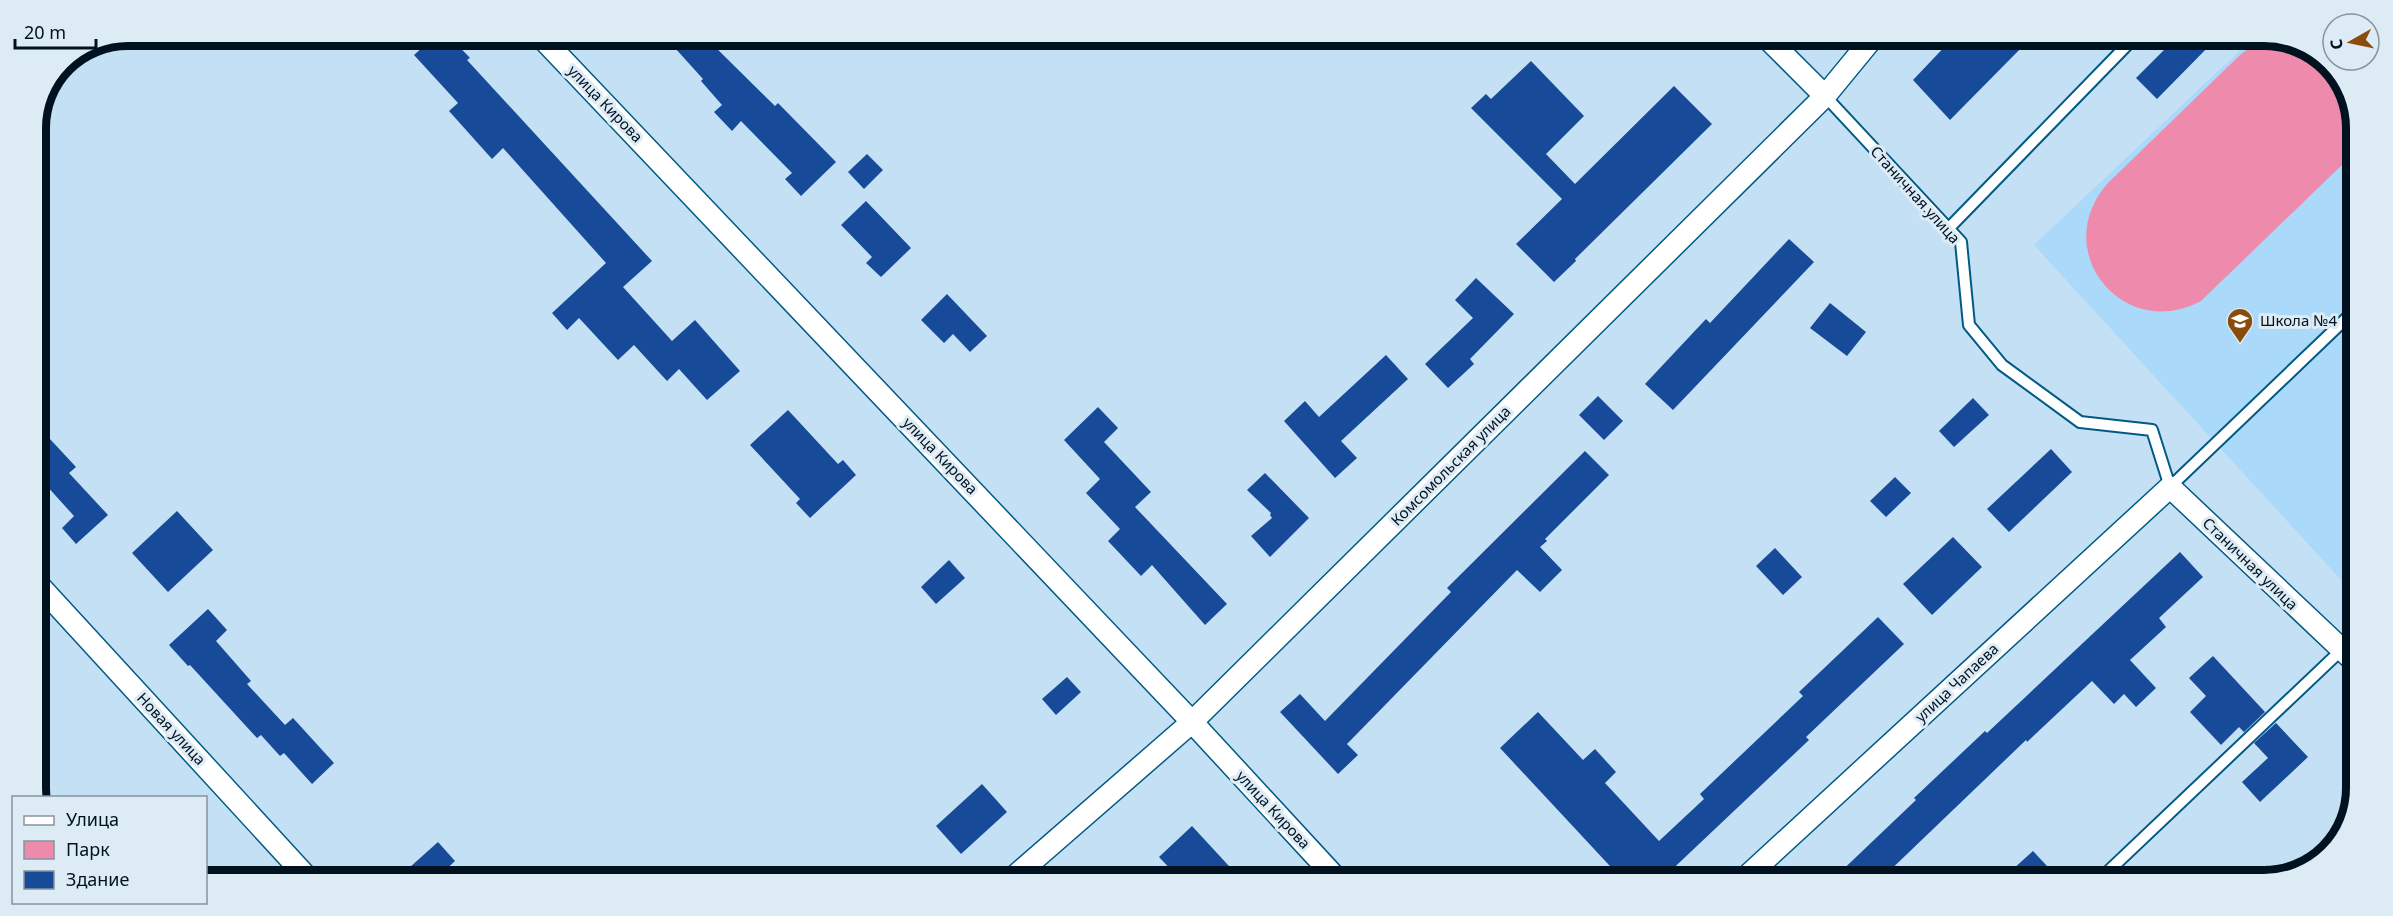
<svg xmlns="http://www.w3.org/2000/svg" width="2393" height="916" font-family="'Noto Sans',sans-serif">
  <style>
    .built { fill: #aad9f9 }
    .green { fill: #ee8bad }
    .building { fill: #174b99 }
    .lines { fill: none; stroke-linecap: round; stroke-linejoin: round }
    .service-casing { stroke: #005a84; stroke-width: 14 }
    .minor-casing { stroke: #005a84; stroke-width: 24 }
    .service { stroke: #fff; stroke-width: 10 }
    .minor { stroke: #fff; stroke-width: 21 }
    .labels { text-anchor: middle; stroke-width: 6; stroke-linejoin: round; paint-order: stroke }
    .street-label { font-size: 15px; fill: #001220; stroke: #ddebf5 }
    .poi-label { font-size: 15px; fill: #001220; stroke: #ddebf5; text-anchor: start }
    .rim { fill: none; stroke: #001220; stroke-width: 8 }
  </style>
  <rect width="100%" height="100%" fill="#c4e0f4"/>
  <path class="built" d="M 2250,41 L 2294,41 L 2338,72 L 2357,122 L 2354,594 L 2034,245 Z"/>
  <path class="green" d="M 2260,41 L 2294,41 L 2338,72 L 2357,122 L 2357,147 L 2344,163 L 2201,301 C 2123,343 2048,250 2108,183 L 2241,54 Z"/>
  <g class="building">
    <path d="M 434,37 L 450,37 L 470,58 L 467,60 L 652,261 L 623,287 L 672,341 L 695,320 L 740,371 L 707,400 L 679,369 L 667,381 L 634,345 L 618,360 L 579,318 L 567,330 L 552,313 L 606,263 L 503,148 L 492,159 L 449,111 L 458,103 L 414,55 Z"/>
    <path d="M 665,37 L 705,37 L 775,106 L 778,103 L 836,162 L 801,196 L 785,179 L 792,173 L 741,121 L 732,131 L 714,112 L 722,105 L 701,81 L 703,79 Z"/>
    <path d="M 1951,40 L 2029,40 L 1950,120 L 1913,80 Z"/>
    <path d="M 2173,41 L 2214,41 L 2157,99 L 2136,78 Z"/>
    <path d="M 1531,61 L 1584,116 L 1546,154 L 1575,184 L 1674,86 L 1712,124 L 1575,259 L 1576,261 L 1554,282 L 1516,244 L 1562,199 L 1471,108 L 1486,94 L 1491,99 Z"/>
    <path d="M 867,154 L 883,170 L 864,189 L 848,172 Z"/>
    <path d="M 866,201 L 911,248 L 881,277 L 866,263 L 872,257 L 841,225 Z"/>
    <path d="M 1789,239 L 1814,262 L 1673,410 L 1645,384 L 1706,319 L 1710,323 Z"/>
    <path d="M 1476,278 L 1514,314 L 1470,359 L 1474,364 L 1448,388 L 1425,364 L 1473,318 L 1455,300 Z"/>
    <path d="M 947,294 L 987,336 L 970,352 L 953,334 L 944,343 L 921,320 Z"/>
    <path d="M 1830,303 L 1866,332 L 1847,356 L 1810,328 Z"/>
    <path d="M 1386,355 L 1408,379 L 1341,441 L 1357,458 L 1335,478 L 1284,421 L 1305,401 L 1319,417 Z"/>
    <path d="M 1598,396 L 1623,421 L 1604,440 L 1579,415 Z"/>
    <path d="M 1973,398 L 1989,415 L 1954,447 L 1939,431 Z"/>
    <path d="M 1098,407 L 1118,428 L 1104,442 L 1151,492 L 1135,507 L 1227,604 L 1205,625 L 1152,565 L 1141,576 L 1108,541 L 1120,529 L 1086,493 L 1100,479 L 1064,440 Z"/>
    <path d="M 788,410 L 838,464 L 843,460 L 856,475 L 810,518 L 796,503 L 800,499 L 750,445 Z"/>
    <path d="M 36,424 L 76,467 L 69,473 L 108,515 L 76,544 L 62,528 L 74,516 L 36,474 Z"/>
    <path d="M 2051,449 L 2072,472 L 2009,532 L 1987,509 Z"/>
    <path d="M 1585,451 L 1609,475 L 1545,539 L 1547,541 L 1540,547 L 1562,570 L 1540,592 L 1517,570 L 1347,744 L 1358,755 L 1338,774 L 1280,712 L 1300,694 L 1325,721 L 1451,592 L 1447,588 Z"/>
    <path d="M 1265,473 L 1309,518 L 1270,557 L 1251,536 L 1272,518 L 1270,515 L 1271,513 L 1247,490 Z"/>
    <path d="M 1895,477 L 1911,493 L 1886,517 L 1870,501 Z"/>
    <path d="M 177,511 L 213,550 L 168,592 L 132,553 Z"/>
    <path d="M 1953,537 L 1982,567 L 1932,615 L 1903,584 Z"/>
    <path d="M 1775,548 L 1802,577 L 1783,595 L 1756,566 Z"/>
    <path d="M 2180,552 L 2203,577 L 2159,618 L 2166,627 L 2130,660 L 2156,688 L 2136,707 L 2124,694 L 2114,704 L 2092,681 L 2027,742 L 2026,740 L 1881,879 L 1833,879 L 1916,800 L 1914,798 L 1985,731 L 1987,733 Z"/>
    <path d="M 949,560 L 965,578 L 936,604 L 921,587 Z"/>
    <path d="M 208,609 L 227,630 L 216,641 L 251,681 L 247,684 L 285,725 L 293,718 L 334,763 L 312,784 L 284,753 L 280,756 L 261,735 L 257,738 L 190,665 L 188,666 L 169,645 Z"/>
    <path d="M 1878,617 L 1904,644 L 1806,737 L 1809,740 L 1662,879 L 1622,879 L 1500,748 L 1538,712 L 1583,760 L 1595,749 L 1616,772 L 1605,783 L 1659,841 L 1704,799 L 1700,794 L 1803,696 L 1799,692 Z"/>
    <path d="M 2213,656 L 2265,712 L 2244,732 L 2239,727 L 2221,745 L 2190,712 L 2206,696 L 2189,678 Z"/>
    <path d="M 1067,677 L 1081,692 L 1056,715 L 1042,699 Z"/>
    <path d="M 2276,723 L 2308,757 L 2260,802 L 2242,782 L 2268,758 L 2254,743 Z"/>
    <path d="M 982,784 L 1007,812 L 961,854 L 936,826 Z"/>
    <path d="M 1192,826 L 1240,878 L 1178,877 L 1159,857 Z"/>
    <path d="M 438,842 L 455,861 L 439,876 L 400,876 Z"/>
    <path d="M 2033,851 L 2060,880 L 2002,879 Z"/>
  </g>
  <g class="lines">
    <g class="service-casing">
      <g id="service">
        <path d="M 1825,96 L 1961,242 L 1969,325 L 2002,365 L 2080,422 L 2152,430 L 2170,487 L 2355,310"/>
        <path d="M 1948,229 L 2131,41"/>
        <path d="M 2099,880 L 2353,639"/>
      </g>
    </g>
    <g class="minor-casing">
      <g id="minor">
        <path d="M 541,37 L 1192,722 L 1336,878"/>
        <path d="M 1769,40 L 1825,96"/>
        <path d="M 36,582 L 305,875"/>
        <path d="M 1014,877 L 1192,722 L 1825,96 L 1871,40"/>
        <path d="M 1744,879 L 2170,487 L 2353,660"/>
      </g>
    </g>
    <use href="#service" class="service"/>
    <use href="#minor" class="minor"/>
  </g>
  <defs>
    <g id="school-pin" transform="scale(1.35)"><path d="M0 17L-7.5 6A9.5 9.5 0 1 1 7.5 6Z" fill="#894c0d" stroke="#ddebf5"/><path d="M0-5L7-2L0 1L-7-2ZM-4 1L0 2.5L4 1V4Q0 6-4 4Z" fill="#fff"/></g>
  </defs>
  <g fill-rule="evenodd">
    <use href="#school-pin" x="2240" y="321"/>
  </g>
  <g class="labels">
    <g class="street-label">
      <text transform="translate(605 104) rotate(46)" y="5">улица Кирова</text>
      <text transform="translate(1915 195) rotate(48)" y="5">Станичная улица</text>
      <text transform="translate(940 456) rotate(46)" y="5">улица Кирова</text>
      <text transform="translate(1451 466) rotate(-45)" y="5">Комсомольская улица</text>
      <text transform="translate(2250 564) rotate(44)" y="5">Станичная улица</text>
      <text transform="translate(1957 683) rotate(-43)" y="5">улица Чапаева</text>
      <text transform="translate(171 729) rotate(47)" y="5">Новая улица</text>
      <text transform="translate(1273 810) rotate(47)" y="5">улица Кирова</text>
    </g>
    <g class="poi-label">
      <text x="2260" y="326">Школа №4</text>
    </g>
  </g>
  <path d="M0 0H2393V916H0ZM128 46H2264A82 82 0 0 1 2346 128V788A82 82 0 0 1 2264 870H128A82 82 0 0 1 46 788V128A82 82 0 0 1 128 46Z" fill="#ddebf5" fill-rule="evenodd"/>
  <path class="rim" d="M128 46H2264A82 82 0 0 1 2346 128V788A82 82 0 0 1 2264 870H128A82 82 0 0 1 46 788V128A82 82 0 0 1 128 46Z"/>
  <rect x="12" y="796" width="195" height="108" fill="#ddebf5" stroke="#8594a0" stroke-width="1.5"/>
  <rect x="24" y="816" width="30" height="9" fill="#ffffff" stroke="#8594a0" stroke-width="1.5"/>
  <text x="66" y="826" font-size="18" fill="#001220">Улица</text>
  <rect x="24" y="841" width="30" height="18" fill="#ee8bad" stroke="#8594a0" stroke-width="1.5"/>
  <text x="66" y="856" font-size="18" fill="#001220">Парк</text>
  <rect x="24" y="871" width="30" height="18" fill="#174b99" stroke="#8594a0" stroke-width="1.5"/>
  <text x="66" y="886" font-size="18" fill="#001220">Здание</text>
  <g transform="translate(2351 42) rotate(261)"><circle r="28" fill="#ddebf5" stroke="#8594a0" stroke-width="1.5"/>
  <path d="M0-4.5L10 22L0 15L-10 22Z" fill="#894c0d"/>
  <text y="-9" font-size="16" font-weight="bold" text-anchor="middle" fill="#001220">С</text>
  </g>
  <path d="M15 39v9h81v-9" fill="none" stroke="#001220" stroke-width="3"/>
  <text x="24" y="39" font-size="18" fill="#001220" stroke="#ddebf5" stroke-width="4.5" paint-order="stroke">20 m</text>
</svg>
